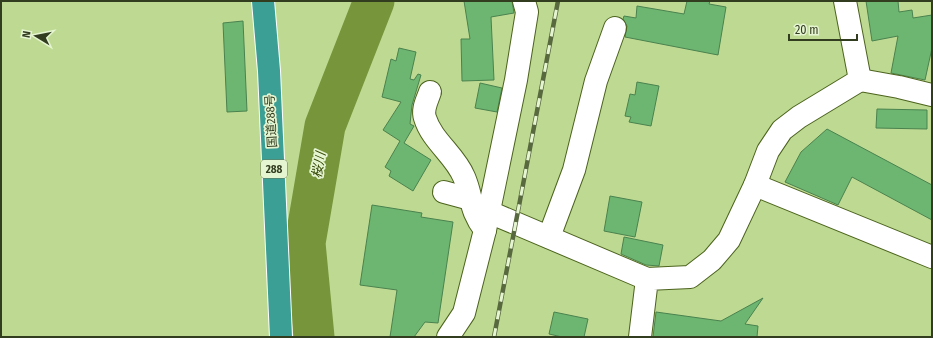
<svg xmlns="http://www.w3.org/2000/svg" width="933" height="338" font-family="'Fira Sans Condensed','Noto Sans JP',sans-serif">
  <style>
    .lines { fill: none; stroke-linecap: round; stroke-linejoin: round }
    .river { stroke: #77953b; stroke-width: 41 }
    .building { fill: #6db671; stroke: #4a824e }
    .minor-casing { stroke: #4c631d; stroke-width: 24 }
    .highway-casing { stroke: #fff; stroke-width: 24 }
    .minor { stroke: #fff; stroke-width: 22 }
    .highway { stroke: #3b9f95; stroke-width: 22 }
    .rail-casing { stroke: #58683f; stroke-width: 4.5 }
    .rail { stroke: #e6f5d1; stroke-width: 3; stroke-dasharray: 9; stroke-linecap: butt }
    .labels { text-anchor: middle; stroke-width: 3.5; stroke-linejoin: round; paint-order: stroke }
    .shield { fill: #e6f5d1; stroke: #687455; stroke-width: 1 }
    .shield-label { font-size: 11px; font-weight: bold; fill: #323d20 }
    .street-label { font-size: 12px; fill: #323d20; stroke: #e6f5d1 }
    .water-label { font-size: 13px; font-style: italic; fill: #324500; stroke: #e6f5d1 }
  </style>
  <rect width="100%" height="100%" fill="#beda92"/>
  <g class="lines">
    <path class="river" d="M 314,337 L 305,243 L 325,126 L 374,1"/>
  </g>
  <g class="building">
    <path d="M 464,1 L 512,1 L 514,13 L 491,17 L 494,80 L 462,81 L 461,39 L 470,39 Z"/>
    <path d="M 687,1 L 710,1 L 709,4 L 726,7 L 718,55 L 625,37 L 627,26 L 623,19 L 624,16 L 636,18 L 637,6 L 684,14 Z"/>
    <path d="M 866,1 L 898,1 L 899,12 L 912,10 L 913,18 L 932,15 L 932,48 L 925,80 L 891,73 L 898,36 L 872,41 Z"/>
    <path d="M 243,21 L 247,111 L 227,112 L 223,23 Z"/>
    <path d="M 399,48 L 416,52 L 410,79 L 414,80 L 418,74 L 421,75 L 412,105 L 410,124 L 414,126 L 404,143 L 431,160 L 413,191 L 389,176 L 391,171 L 385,167 L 400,141 L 383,130 L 401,102 L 382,97 L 391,59 L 396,61 Z"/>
    <path d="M 637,82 L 659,86 L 651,126 L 629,122 L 631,117 L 625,116 L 630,94 L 635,95 Z"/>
    <path d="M 480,83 L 502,88 L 497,112 L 475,108 Z"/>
    <path d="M 877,109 L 927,110 L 927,129 L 876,128 Z"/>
    <path d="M 827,129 L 932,185 L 932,220 L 852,177 L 838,205 L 785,182 L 801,152 Z"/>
    <path d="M 610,196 L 642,202 L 635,237 L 604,231 Z"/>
    <path d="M 372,205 L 422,213 L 421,217 L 453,222 L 438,323 L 425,322 L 414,337 L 390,337 L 397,290 L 360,285 Z"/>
    <path d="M 624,237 L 663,245 L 659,266 L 646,265 L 621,254 Z"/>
    <path d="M 763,298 L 745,324 L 758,326 L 757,337 L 653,337 L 656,312 L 721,321 Z"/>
    <path d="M 554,312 L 588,319 L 584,337 L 562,337 L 549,334 Z"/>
  </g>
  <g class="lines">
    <g class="minor-casing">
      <g id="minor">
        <path d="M 860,80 L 899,87 L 932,95"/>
        <path d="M 430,92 C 427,101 422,109 425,118 C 432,141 455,155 464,177 C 473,198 469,209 485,230"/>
        <path d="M 755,185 L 932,257"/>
        <path d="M 444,192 L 470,199"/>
        <path d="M 489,212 L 647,279"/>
        <path d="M 549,237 L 574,170 L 596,81 L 615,28"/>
        <path d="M 448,337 L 464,313 L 485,230 L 516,80 L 527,12 L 524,1"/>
        <path d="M 640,337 L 647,279 L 690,277 L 712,260 L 729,240 L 755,185 L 768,151 L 782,130 L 799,117 L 860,80 L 845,1"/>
      </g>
    </g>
    <g class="highway-casing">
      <path id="highway" d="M 263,1 L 269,71 L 281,337"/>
    </g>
    <use href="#minor" class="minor"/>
    <use href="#highway" class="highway"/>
    <g class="rail-casing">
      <path id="rail" d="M 494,337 L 558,1"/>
    </g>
    <use href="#rail" class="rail"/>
  </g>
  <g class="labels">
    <rect class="shield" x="261" y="160" width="26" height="18" rx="3"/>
    <g class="shield-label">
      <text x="274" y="173">288</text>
    </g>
    <g class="street-label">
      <text transform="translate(271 121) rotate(-93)" y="4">国道288号</text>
    </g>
    <g class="water-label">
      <text transform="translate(318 165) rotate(-80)" y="5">桜川</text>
    </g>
  </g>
  <rect width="933" height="338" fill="none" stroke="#323d20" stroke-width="4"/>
  <g transform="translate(36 36) rotate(280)" stroke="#e6f5d1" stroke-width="3" paint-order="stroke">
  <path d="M0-3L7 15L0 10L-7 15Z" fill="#323d20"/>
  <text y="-6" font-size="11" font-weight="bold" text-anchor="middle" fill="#323d20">N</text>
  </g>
  <path d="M789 34v6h68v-6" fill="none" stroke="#323d20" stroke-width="2"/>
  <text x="795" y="34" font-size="12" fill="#323d20" stroke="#e6f5d1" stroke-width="3" paint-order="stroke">20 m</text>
</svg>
